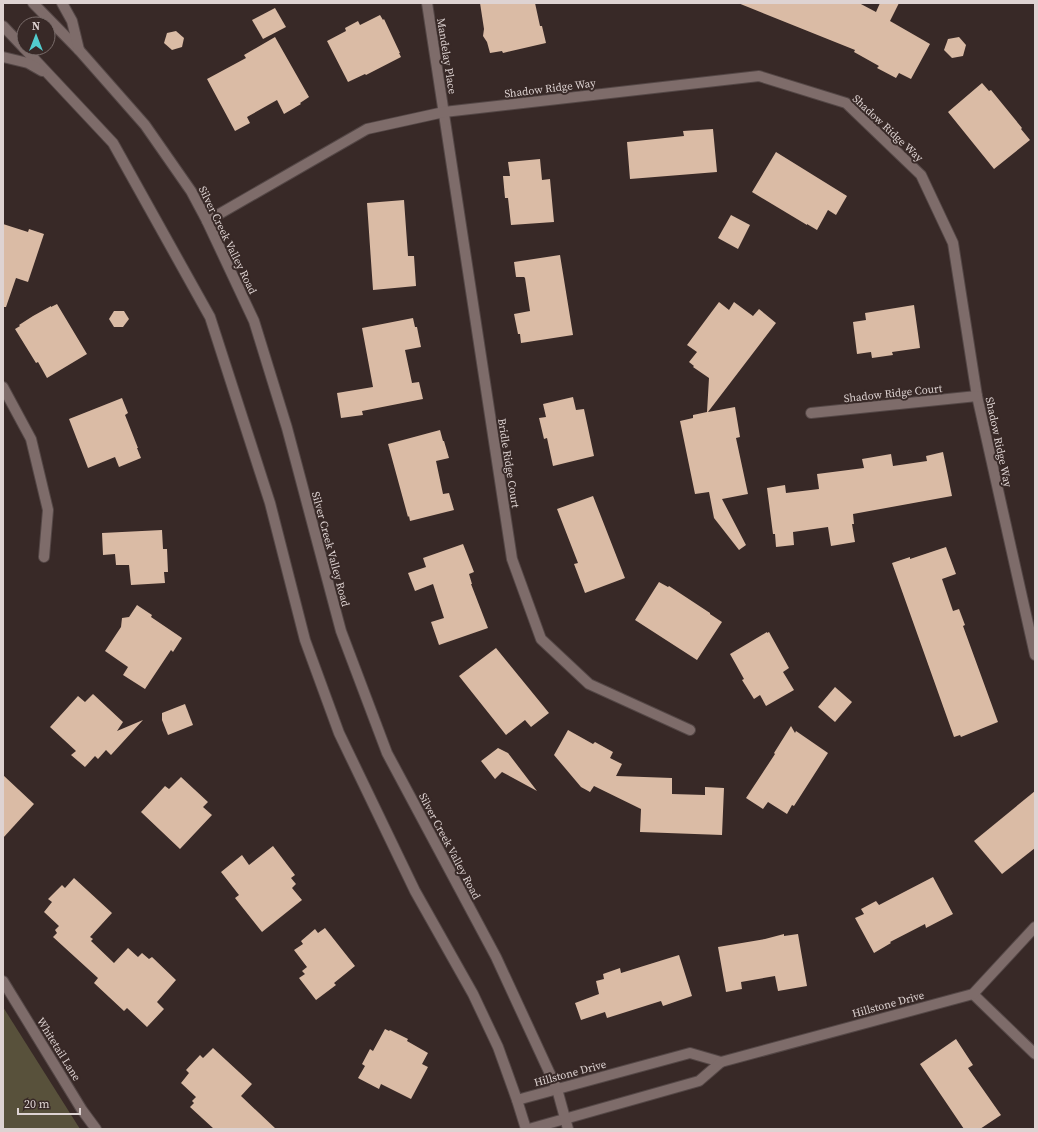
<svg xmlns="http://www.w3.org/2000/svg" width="1038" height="1132" font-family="'Source Serif 4',serif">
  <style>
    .green { fill: #58513b }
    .building { fill: #dabba5 }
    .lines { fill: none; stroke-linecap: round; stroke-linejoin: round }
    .street-casing { stroke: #544746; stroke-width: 12 }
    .secondary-casing { stroke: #544746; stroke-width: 12 }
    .street { stroke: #7e6c6a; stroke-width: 10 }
    .secondary { stroke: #7e6c6a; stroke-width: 10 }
    .labels { text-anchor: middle; stroke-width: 4; stroke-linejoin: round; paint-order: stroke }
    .street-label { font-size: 11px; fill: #ded3d2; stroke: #382927 }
  </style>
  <rect width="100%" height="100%" fill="#382927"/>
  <path class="green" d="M 3,1007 L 80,1129 L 3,1129 Z"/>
  <g class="building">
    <path d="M 480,3 L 535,3 L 540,26 L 542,26 L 546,43 L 503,53 L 502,51 L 490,53 L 487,42 L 483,36 L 484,29 Z"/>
    <path d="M 738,3 L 859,3 L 876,12 L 880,3 L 899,3 L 890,21 L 930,44 L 911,79 L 899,73 L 896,78 L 877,68 L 879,66 L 854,52 L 855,50 Z"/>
    <path d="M 275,8 L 286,27 L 263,39 L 252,20 Z"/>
    <path d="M 380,15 L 383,20 L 384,19 L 400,53 L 399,53 L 401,57 L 366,75 L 365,74 L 348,82 L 327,41 L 346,31 L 345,28 L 358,21 L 360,25 Z"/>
    <path d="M 176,31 L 184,38 L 182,47 L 172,50 L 164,43 L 167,33 Z"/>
    <path d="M 275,37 L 309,97 L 300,103 L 301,104 L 284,114 L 277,100 L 247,117 L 250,123 L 235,131 L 207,79 L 246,58 L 244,55 Z"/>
    <path d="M 959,37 L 966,45 L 963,56 L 952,58 L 944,50 L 948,39 Z"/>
    <path d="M 982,83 L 989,91 L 991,90 L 1022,128 L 1021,129 L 1030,140 L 994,169 L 948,112 Z"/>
    <path d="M 713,129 L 717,172 L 630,179 L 627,142 L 684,136 L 683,131 Z"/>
    <path d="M 776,152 L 847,196 L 836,215 L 828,210 L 817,230 L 807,224 L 807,225 L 752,192 Z"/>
    <path d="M 540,159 L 542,180 L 550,179 L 554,222 L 511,225 L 508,198 L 505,198 L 503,176 L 510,176 L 508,162 Z"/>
    <path d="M 404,200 L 408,256 L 414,256 L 416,286 L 373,290 L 367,203 Z"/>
    <path d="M 731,215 L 750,225 L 738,249 L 718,238 Z"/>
    <path d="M 3,224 L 28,232 L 29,229 L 44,234 L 28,282 L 16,278 L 6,307 L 3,307 Z"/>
    <path d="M 560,255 L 573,335 L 521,343 L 520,334 L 518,334 L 514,314 L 530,311 L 525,278 L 524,277 L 516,277 L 514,262 Z"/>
    <path d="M 719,302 L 729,310 L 734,302 L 753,316 L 759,309 L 776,323 L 708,412 L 735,407 L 740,437 L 736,438 L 748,494 L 722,499 L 746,545 L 739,550 L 714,518 L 709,492 L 695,494 L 680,421 L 693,418 L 693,415 L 707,412 L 709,378 L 693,367 L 694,366 L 689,362 L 697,352 L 687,345 Z"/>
    <path d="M 57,304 L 87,354 L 47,378 L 38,362 L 36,363 L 15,329 L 20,326 L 19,325 L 33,316 L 51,306 L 51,307 Z"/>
    <path d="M 914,305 L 920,348 L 892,352 L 893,355 L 872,358 L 871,352 L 857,354 L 853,322 L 866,320 L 865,313 Z"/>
    <path d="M 114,311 L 124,311 L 129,319 L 123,327 L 114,327 L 109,319 Z"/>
    <path d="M 413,318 L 415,327 L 417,327 L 421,347 L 405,350 L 412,383 L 419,382 L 423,399 L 362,411 L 363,415 L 341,418 L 337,393 L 373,387 L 362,328 Z"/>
    <path d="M 573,397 L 576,410 L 584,409 L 594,456 L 553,466 L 547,438 L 544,439 L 539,418 L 546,417 L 543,404 Z"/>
    <path d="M 122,398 L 128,413 L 125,415 L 138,448 L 137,448 L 141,458 L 119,467 L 115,457 L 88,468 L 69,419 Z"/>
    <path d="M 440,430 L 443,441 L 444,441 L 449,458 L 436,461 L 443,494 L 449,493 L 454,510 L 410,521 L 409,516 L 408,517 L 388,444 Z"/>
    <path d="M 943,452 L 952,496 L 853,514 L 854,524 L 852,524 L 855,542 L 831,546 L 828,527 L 793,532 L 794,545 L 776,547 L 775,534 L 773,534 L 767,488 L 785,485 L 786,493 L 819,489 L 817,474 L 864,468 L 862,459 L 891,454 L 893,466 L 927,461 L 926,456 Z"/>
    <path d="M 593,496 L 625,578 L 585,593 L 574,564 L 578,563 L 557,509 Z"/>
    <path d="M 162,530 L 163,549 L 167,549 L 168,572 L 164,572 L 165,583 L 131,585 L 129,565 L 116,565 L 115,554 L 103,555 L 102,533 Z"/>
    <path d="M 463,544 L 474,572 L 469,574 L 472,584 L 471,584 L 488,628 L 439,645 L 431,622 L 444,618 L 433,584 L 415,591 L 408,573 L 426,567 L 423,558 Z"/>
    <path d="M 946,547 L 956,574 L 942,579 L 953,611 L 959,609 L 965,625 L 963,626 L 998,722 L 961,737 L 960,735 L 954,737 L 892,563 L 910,557 L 910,559 Z"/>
    <path d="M 659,582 L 668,587 L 669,586 L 710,613 L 710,614 L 722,622 L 697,660 L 635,620 Z"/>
    <path d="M 137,605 L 152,615 L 151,617 L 182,638 L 173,652 L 171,650 L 145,689 L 123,675 L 128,667 L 105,651 L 121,627 L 122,618 L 129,617 Z"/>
    <path d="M 767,632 L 767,633 L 769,632 L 789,668 L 783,672 L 794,690 L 766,706 L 760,695 L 754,699 L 742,680 L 744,679 L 730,654 Z"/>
    <path d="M 496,648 L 549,713 L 531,727 L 525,720 L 506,735 L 459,676 Z"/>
    <path d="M 835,687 L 852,702 L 835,722 L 818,707 Z"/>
    <path d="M 93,694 L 123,722 L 117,731 L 143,720 L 111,755 L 106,750 L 98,759 L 95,756 L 85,767 L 71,755 L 76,751 L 50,727 L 78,696 L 85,702 Z"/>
    <path d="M 185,704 L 193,725 L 168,735 L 162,720 L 162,713 Z"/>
    <path d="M 791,726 L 795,733 L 796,731 L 828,753 L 794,806 L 792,805 L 787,814 L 768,802 L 763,809 L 746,798 L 775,754 L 774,753 Z"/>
    <path d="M 568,730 L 593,744 L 595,742 L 613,752 L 610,758 L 622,764 L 616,776 L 672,778 L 672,794 L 705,795 L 705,787 L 724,788 L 722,835 L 640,832 L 641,809 L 594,786 L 590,792 L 581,787 L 554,755 Z"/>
    <path d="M 498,748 L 508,753 L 537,791 L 502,772 L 495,779 L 481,761 Z"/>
    <path d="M 3,775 L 34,804 L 3,838 Z"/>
    <path d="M 181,777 L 208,802 L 203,807 L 212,815 L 180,849 L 141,812 L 165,786 L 169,789 Z"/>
    <path d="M 1035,791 L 1035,848 L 1002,874 L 974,841 Z"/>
    <path d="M 273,846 L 295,875 L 291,878 L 296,884 L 292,888 L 302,900 L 262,932 L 235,898 L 239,895 L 221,872 L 242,855 L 249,865 Z"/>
    <path d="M 933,877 L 953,914 L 926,928 L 925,924 L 890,942 L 891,943 L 874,953 L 855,918 L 864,914 L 861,909 L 876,901 L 879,905 Z"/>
    <path d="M 74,878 L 112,913 L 90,937 L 93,939 L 91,941 L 114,963 L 128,948 L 138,957 L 142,953 L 149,959 L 152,957 L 176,980 L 157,1002 L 164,1009 L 147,1027 L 127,1008 L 124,1011 L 94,983 L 98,978 L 53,937 L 57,933 L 55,930 L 59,926 L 44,912 L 52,902 L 48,899 L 62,885 L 65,888 Z"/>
    <path d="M 325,928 L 355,966 L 334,983 L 336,985 L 316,1000 L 299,978 L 305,974 L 302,971 L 307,967 L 294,950 L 303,944 L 301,941 L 315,929 L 318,933 Z"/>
    <path d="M 784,934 L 784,936 L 798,934 L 807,986 L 778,991 L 775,976 L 741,982 L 742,989 L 726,992 L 718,947 L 765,939 Z"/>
    <path d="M 679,955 L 692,996 L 663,1006 L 661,1001 L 607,1018 L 605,1012 L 581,1020 L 575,1003 L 599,994 L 596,981 L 604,979 L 603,974 L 620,968 L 621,973 Z"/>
    <path d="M 385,1029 L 389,1031 L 390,1030 L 408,1039 L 407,1041 L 428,1053 L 422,1064 L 428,1067 L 411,1099 L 381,1084 L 379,1089 L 358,1078 L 365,1066 L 362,1064 L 370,1049 L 373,1051 Z"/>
    <path d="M 956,1039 L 973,1065 L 968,1068 L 1001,1115 L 980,1129 L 964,1129 L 920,1064 Z"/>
    <path d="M 213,1048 L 252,1084 L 241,1096 L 276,1129 L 214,1129 L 190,1107 L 194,1103 L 192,1101 L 196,1097 L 181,1083 L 189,1073 L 186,1070 L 200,1055 L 203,1058 Z"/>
  </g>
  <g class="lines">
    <g class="street-casing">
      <g id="street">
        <path d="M 427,3 L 512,559 L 541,639 L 589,684 L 690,730"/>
        <path d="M 207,221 L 367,129 L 444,112 L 759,76 L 846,103 L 921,175 L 953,243 L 977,396 L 1035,655"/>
        <path d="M 3,387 L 31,439 L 48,510 L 44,557"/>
        <path d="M 811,413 L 977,396"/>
        <path d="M 3,981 L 82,1110 L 96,1129"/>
        <path d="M 973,994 L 1035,1054"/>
        <path d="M 517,1100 L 690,1053 L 721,1062"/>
        <path d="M 529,1129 L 699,1081 L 721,1062 L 973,994 L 1035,927"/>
      </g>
    </g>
    <g class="secondary-casing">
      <g id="secondary">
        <path d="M 33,3 L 79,50 L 145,125 L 191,191 L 207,221 L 254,321 L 287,428 L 341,631 L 387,753 L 496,957 L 557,1089 L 568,1129"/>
        <path d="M 62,3 L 72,21 L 79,50"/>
        <path d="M 3,26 L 24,48"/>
        <path d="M 24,48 L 113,143 L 210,317 L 270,503 L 305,640 L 339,733 L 415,891 L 473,994 L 498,1047 L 517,1100 L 526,1129"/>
        <path d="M 3,57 L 28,63 L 42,71"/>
      </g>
    </g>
    <use href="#street" class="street"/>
    <use href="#secondary" class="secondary"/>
  </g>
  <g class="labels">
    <g class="street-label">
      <text transform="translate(447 56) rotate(81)" y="4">Mandelay Place</text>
      <text transform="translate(550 88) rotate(-7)" y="4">Shadow Ridge Way</text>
      <text transform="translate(888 128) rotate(43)" y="4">Shadow Ridge Way</text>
      <text transform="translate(228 240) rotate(64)" y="4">Silver Creek Valley Road</text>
      <text transform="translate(893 393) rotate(-6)" y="4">Shadow Ridge Court</text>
      <text transform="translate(999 442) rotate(78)" y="4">Shadow Ridge Way</text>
      <text transform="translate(509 463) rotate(81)" y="4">Bridle Ridge Court</text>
      <text transform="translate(331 549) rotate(75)" y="4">Silver Creek Valley Road</text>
      <text transform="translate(450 846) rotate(62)" y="4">Silver Creek Valley Road</text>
      <text transform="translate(888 1004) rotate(-15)" y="4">Hillstone Drive</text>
      <text transform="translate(59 1049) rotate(58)" y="4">Whitetail Lane</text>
      <text transform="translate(570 1073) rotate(-15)" y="4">Hillstone Drive</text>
    </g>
  </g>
  <rect width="1038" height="1132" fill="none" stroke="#ded3d2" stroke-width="8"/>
  <g transform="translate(36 36)"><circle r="19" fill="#382927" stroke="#7a6d6b"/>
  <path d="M0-3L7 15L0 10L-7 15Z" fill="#52cdce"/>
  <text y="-6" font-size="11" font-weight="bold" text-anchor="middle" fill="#ded3d2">N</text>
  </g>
  <path d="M18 1108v6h62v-6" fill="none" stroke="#ded3d2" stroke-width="2"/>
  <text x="24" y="1108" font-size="12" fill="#ded3d2" stroke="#382927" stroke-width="3" paint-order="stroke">20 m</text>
</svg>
